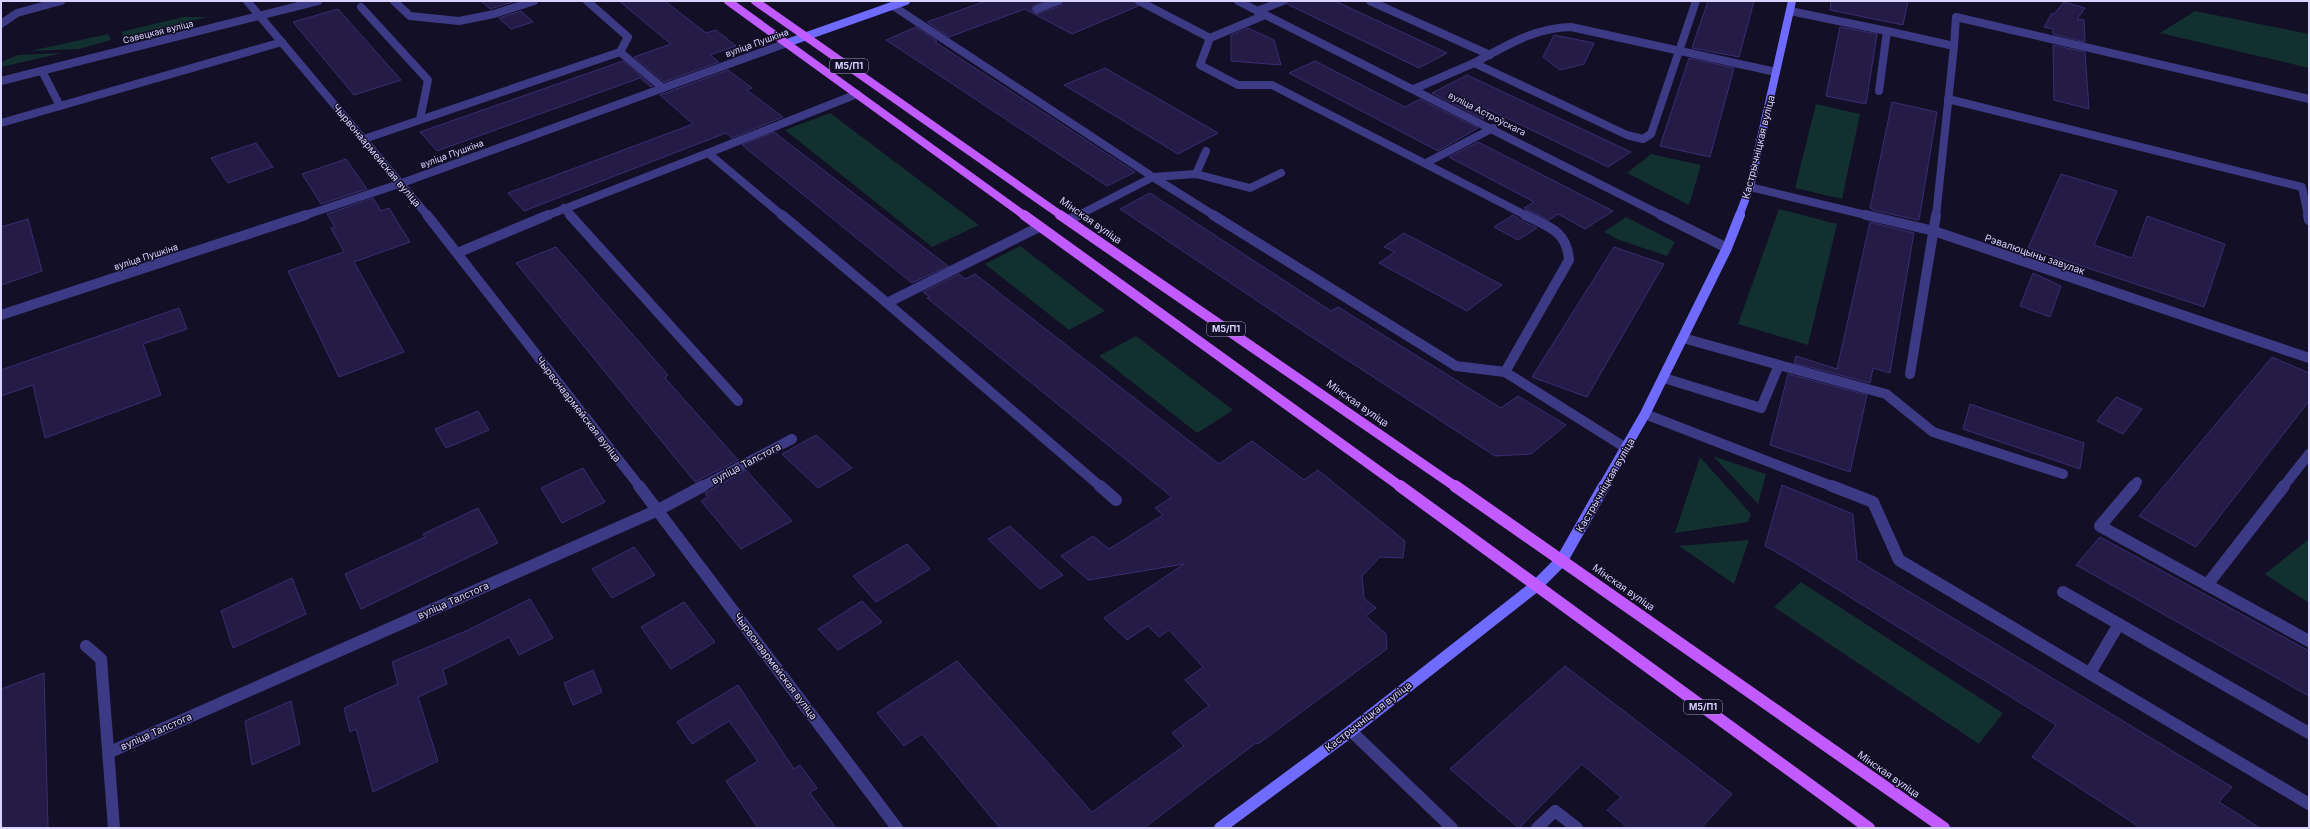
<svg xmlns="http://www.w3.org/2000/svg" width="2310" height="829" font-family="Inter,sans-serif">
  <style>
    .green { fill: #12302f }
    .building { fill: #241b47; stroke: #3b2d73 }
    .lines { fill: none; stroke-linecap: round; stroke-linejoin: round }
    .service-far2 { stroke: #3d3a85; stroke-width: 8 }
    .service-far1 { stroke: #3d3a85; stroke-width: 10 }
    .service { stroke: #3d3a85; stroke-width: 12 }
    .minor-far2 { stroke: #3d3a85; stroke-width: 8 }
    .minor-far1 { stroke: #3d3a85; stroke-width: 10 }
    .minor { stroke: #3d3a85; stroke-width: 12 }
    .tertiary { stroke: #3d3a85; stroke-width: 8 }
    .secondary-far2 { stroke: #6f6bff; stroke-width: 8 }
    .secondary-far1 { stroke: #6f6bff; stroke-width: 10 }
    .secondary { stroke: #6f6bff; stroke-width: 12 }
    .primary-far2 { stroke: #c25bff; stroke-width: 8 }
    .primary-far1 { stroke: #c25bff; stroke-width: 10 }
    .primary { stroke: #c25bff; stroke-width: 12 }
    .labels { text-anchor: middle; stroke-width: 3; stroke-linejoin: round; paint-order: stroke }
    .far-street-label { font-size: 9px; fill: #d9d4ff; stroke: #130f26 }
    .shield { fill: #130f26; stroke: #9e99be; stroke-width: 1 }
    .shield-label { font-size: 9px; font-weight: bold; fill: #d9d4ff }
    .street-label { font-size: 10px; fill: #d9d4ff; stroke: #130f26 }
  </style>
  <rect width="100%" height="100%" fill="#130f26"/>
  <g class="green">
    <path d="M 2195,11 L 2309,34 L 2309,68 L 2160,33 Z"/>
    <path d="M 183,17 L 208,17 L 124,37 L 121,32 Z"/>
    <path d="M 108,34 L 111,40 L 79,49 L 30,51 Z"/>
    <path d="M 62,53 L 1,67 L 1,62 L 18,55 Z"/>
    <path d="M 1816,104 L 1860,114 L 1842,199 L 1795,188 Z"/>
    <path d="M 830,113 L 979,225 L 932,247 L 785,130 Z"/>
    <path d="M 1651,154 L 1701,165 L 1689,205 L 1627,173 Z"/>
    <path d="M 1779,209 L 1837,224 L 1808,345 L 1738,324 Z"/>
    <path d="M 1626,217 L 1675,242 L 1667,256 L 1619,240 L 1604,232 Z"/>
    <path d="M 1020,246 L 1105,311 L 1069,330 L 985,264 Z"/>
    <path d="M 1136,336 L 1233,410 L 1197,433 L 1099,356 Z"/>
    <path d="M 1713,456 L 1766,474 L 1758,504 Z"/>
    <path d="M 1700,457 L 1751,514 L 1748,522 L 1675,533 Z"/>
    <path d="M 2309,539 L 2309,603 L 2265,574 Z"/>
    <path d="M 1749,540 L 1734,584 L 1679,546 Z"/>
    <path d="M 1801,582 L 2003,713 L 1979,744 L 1774,607 Z"/>
  </g>
  <g class="building">
    <path d="M 481,1 L 511,1 L 513,2 L 490,9 Z"/>
    <path d="M 619,1 L 665,1 L 706,33 L 716,30 L 736,46 L 710,55 L 719,62 L 664,82 L 634,57 L 671,44 Z"/>
    <path d="M 986,1 L 1043,1 L 1033,6 L 1032,11 L 1037,14 L 1060,6 L 1063,1 L 1134,1 L 1138,6 L 1072,34 L 1025,9 L 949,37 L 927,22 Z"/>
    <path d="M 1288,1 L 1335,1 L 1447,53 L 1419,68 L 1287,4 Z"/>
    <path d="M 1708,1 L 1754,1 L 1739,57 L 1692,48 Z"/>
    <path d="M 1831,1 L 1908,1 L 1903,25 L 1830,10 Z"/>
    <path d="M 2064,2 L 2085,8 L 2077,19 L 2084,20 L 2085,42 L 2053,34 L 2053,29 L 2044,27 L 2052,13 L 2054,14 Z"/>
    <path d="M 338,9 L 401,80 L 354,95 L 293,22 Z"/>
    <path d="M 521,11 L 533,22 L 511,29 L 499,18 Z"/>
    <path d="M 916,27 L 937,41 L 935,42 L 1135,172 L 1107,186 L 886,40 Z"/>
    <path d="M 1840,27 L 1877,34 L 1866,104 L 1826,96 Z"/>
    <path d="M 1248,28 L 1274,40 L 1281,65 L 1231,61 L 1231,35 Z"/>
    <path d="M 1554,35 L 1594,43 L 1584,64 L 1560,70 L 1543,57 Z"/>
    <path d="M 2053,45 L 2085,52 L 2089,109 L 2054,100 Z"/>
    <path d="M 1689,58 L 1734,68 L 1710,157 L 1660,146 Z"/>
    <path d="M 623,61 L 653,86 L 651,87 L 640,78 L 437,151 L 420,132 Z"/>
    <path d="M 1315,61 L 1405,107 L 1420,99 L 1478,128 L 1438,151 L 1289,73 Z"/>
    <path d="M 1105,68 L 1218,133 L 1178,154 L 1064,85 Z"/>
    <path d="M 728,70 L 752,88 L 747,90 L 783,117 L 732,138 L 726,133 L 524,211 L 508,193 L 693,124 L 660,95 Z"/>
    <path d="M 1467,75 L 1631,152 L 1608,167 L 1488,109 L 1483,119 L 1432,93 Z"/>
    <path d="M 1892,102 L 1937,112 L 1919,220 L 1917,220 L 1873,210 L 1870,208 Z"/>
    <path d="M 774,132 L 948,266 L 912,283 L 742,145 Z"/>
    <path d="M 1478,142 L 1613,211 L 1585,229 L 1558,214 L 1549,220 L 1524,208 L 1534,202 L 1449,157 Z"/>
    <path d="M 256,143 L 273,167 L 228,183 L 211,158 Z"/>
    <path d="M 346,159 L 367,189 L 321,204 L 302,174 Z"/>
    <path d="M 2061,174 L 2117,191 L 2094,245 L 2132,258 L 2147,216 L 2225,244 L 2204,307 L 2028,248 Z"/>
    <path d="M 1150,193 L 1331,311 L 1338,307 L 1501,408 L 1518,396 L 1566,425 L 1531,454 L 1495,456 L 1301,330 L 1120,209 Z"/>
    <path d="M 373,198 L 381,211 L 389,208 L 410,242 L 354,262 L 404,352 L 339,377 L 288,271 L 344,252 L 331,228 L 335,227 L 327,214 Z"/>
    <path d="M 1513,215 L 1522,221 L 1537,228 L 1518,240 L 1494,227 Z"/>
    <path d="M 28,219 L 42,271 L 1,285 L 1,227 Z"/>
    <path d="M 1870,222 L 1914,233 L 1890,373 L 1873,368 L 1870,383 L 1794,363 L 1796,356 L 1837,369 Z"/>
    <path d="M 1404,233 L 1502,285 L 1467,311 L 1379,263 L 1395,252 L 1384,247 Z"/>
    <path d="M 556,247 L 668,375 L 665,378 L 738,460 L 695,482 L 516,263 Z"/>
    <path d="M 1614,247 L 1664,264 L 1587,397 L 1532,377 Z"/>
    <path d="M 2033,273 L 2061,286 L 2050,317 L 2020,306 Z"/>
    <path d="M 959,274 L 965,279 L 975,274 L 1219,464 L 1252,441 L 1304,480 L 1318,470 L 1405,541 L 1403,558 L 1380,557 L 1362,576 L 1364,598 L 1376,608 L 1366,616 L 1386,634 L 1387,649 L 1258,744 L 1256,743 L 1144,828 L 1000,828 L 922,734 L 904,746 L 877,713 L 957,661 L 1092,812 L 1184,746 L 1172,733 L 1209,706 L 1185,680 L 1203,667 L 1169,630 L 1159,637 L 1148,626 L 1127,640 L 1104,618 L 1184,564 L 1088,580 L 1061,556 L 1093,536 L 1109,549 L 1163,515 L 1155,508 L 1172,497 L 927,298 L 930,297 L 923,292 Z"/>
    <path d="M 179,308 L 187,329 L 143,344 L 161,395 L 45,438 L 33,385 L 1,396 L 1,370 Z"/>
    <path d="M 2272,357 L 2309,373 L 2309,401 L 2196,547 L 2139,516 Z"/>
    <path d="M 1788,374 L 1867,395 L 1850,472 L 1770,445 Z"/>
    <path d="M 2116,397 L 2142,409 L 2123,434 L 2097,421 Z"/>
    <path d="M 1970,404 L 2084,443 L 2080,469 L 1963,429 Z"/>
    <path d="M 478,411 L 489,430 L 446,448 L 435,429 Z"/>
    <path d="M 816,435 L 852,468 L 818,488 L 782,454 Z"/>
    <path d="M 583,468 L 605,502 L 562,523 L 541,488 Z"/>
    <path d="M 746,470 L 792,521 L 741,549 L 701,501 L 708,497 L 705,493 L 710,490 Z"/>
    <path d="M 1782,485 L 1853,514 L 1857,560 L 2232,787 L 2219,802 L 2260,828 L 2141,828 L 2032,757 L 2056,725 L 1792,561 L 1765,546 Z"/>
    <path d="M 478,508 L 498,543 L 361,609 L 345,574 L 425,537 L 423,534 Z"/>
    <path d="M 1010,526 L 1063,575 L 1040,589 L 988,539 Z"/>
    <path d="M 2100,537 L 2309,651 L 2309,696 L 2076,565 Z"/>
    <path d="M 907,544 L 930,569 L 876,602 L 853,576 Z"/>
    <path d="M 634,547 L 655,575 L 612,598 L 592,569 Z"/>
    <path d="M 292,578 L 306,614 L 233,648 L 221,611 Z"/>
    <path d="M 530,599 L 553,638 L 519,655 L 509,637 L 443,670 L 447,684 L 418,697 L 438,761 L 373,792 L 356,729 L 350,732 L 344,708 L 398,684 L 392,662 L 466,631 Z"/>
    <path d="M 862,601 L 882,622 L 838,650 L 818,629 Z"/>
    <path d="M 684,602 L 715,642 L 671,669 L 641,627 Z"/>
    <path d="M 1565,666 L 1732,794 L 1701,828 L 1628,828 L 1607,810 L 1621,797 L 1582,764 L 1519,828 L 1450,769 Z"/>
    <path d="M 593,670 L 602,692 L 573,705 L 564,683 Z"/>
    <path d="M 44,673 L 48,828 L 1,828 L 1,689 Z"/>
    <path d="M 738,685 L 794,769 L 800,765 L 817,788 L 810,793 L 836,828 L 758,828 L 726,781 L 758,761 L 729,721 L 692,744 L 677,722 Z"/>
    <path d="M 291,701 L 300,744 L 252,765 L 245,721 Z"/>
  </g>
  <g class="lines">
    <g class="service-far2">
      <path d="M 394,1 L 410,16 L 459,21 L 494,14 L 534,1"/>
      <path d="M 587,1 L 628,37 L 620,52 L 663,88"/>
      <path d="M 1139,1 L 1210,38 L 1200,65 L 1238,85 L 1272,85 L 1527,216"/>
      <path d="M 1370,1 L 1490,55"/>
      <path d="M 893,6 L 1153,177 L 1196,174 L 1250,188 L 1281,173"/>
      <path d="M 361,7 L 428,80 L 420,119"/>
      <path d="M 1037,9 L 1058,1"/>
      <path d="M 1257,11 L 1283,1"/>
      <path d="M 1790,11 L 1887,31 L 1879,91"/>
      <path d="M 1,24 L 17,13 L 61,1"/>
      <path d="M 1887,31 L 1954,46 L 1956,17 L 2309,99"/>
      <path d="M 1210,38 L 1265,15"/>
      <path d="M 1474,63 C 1506,46 1533,28 1571,27 L 1776,72"/>
      <path d="M 42,71 L 60,106"/>
      <path d="M 1414,89 L 1474,63 L 1627,135 L 1643,139 L 1651,134 L 1696,1"/>
      <path d="M 1948,99 L 2302,187 L 2308,216"/>
      <path d="M 1,123 L 282,42"/>
      <path d="M 364,139 L 620,52"/>
      <path d="M 1426,163 L 1493,128"/>
      <path d="M 1196,174 L 1206,151"/>
      <path d="M 564,208 L 571,216"/>
      <path d="M 546,216 L 708,153"/>
      <path d="M 783,216 L 708,153 L 857,94"/>
      <path d="M 1077,216 L 1153,177 L 1215,216"/>
      <path d="M 1936,216 L 1954,46"/>
    </g>
    <g class="service-far1">
      <path d="M 570,215 L 738,401"/>
      <path d="M 782,215 L 887,303 L 1039,227"/>
      <path d="M 1213,215 L 1456,366 L 1505,372"/>
      <path d="M 1525,215 C 1549,227 1567,231 1569,260 L 1505,372 L 1626,448"/>
      <path d="M 2308,215 L 2309,220"/>
      <path d="M 1068,220 L 1079,215"/>
      <path d="M 457,253 L 548,215"/>
      <path d="M 887,303 L 1101,487"/>
      <path d="M 1779,365 L 1886,394 L 1933,432 L 2063,474"/>
      <path d="M 1910,374 L 1936,215"/>
      <path d="M 1664,378 L 1761,408 L 1779,365 L 1683,338"/>
      <path d="M 1645,414 L 1834,487"/>
      <path d="M 2133,487 L 2137,482"/>
      <path d="M 2283,487 L 2309,454"/>
    </g>
    <g class="service">
      <path d="M 1100,486 L 1116,500"/>
      <path d="M 1832,486 L 1873,502 L 1899,560 L 2309,804"/>
      <path d="M 2134,486 L 2100,526 L 2309,641"/>
      <path d="M 2207,585 L 2284,486"/>
      <path d="M 2063,592 L 2309,733"/>
      <path d="M 86,646 L 101,659 L 114,828"/>
      <path d="M 2090,673 L 2119,624"/>
      <path d="M 1351,731 L 1452,828"/>
      <path d="M 1537,828 L 1555,811 L 1577,828"/>
    </g>
    <g class="minor-far2">
      <path d="M 247,1 L 428,216"/>
      <path d="M 1238,1 L 1663,216"/>
      <path d="M 1750,187 L 1870,216"/>
      <path d="M 303,216 L 402,183 L 787,43"/>
    </g>
    <g class="minor-far1">
      <path d="M 427,215 L 640,487"/>
      <path d="M 1661,215 L 1727,248"/>
      <path d="M 1866,215 L 1934,231 L 2309,358"/>
      <path d="M 1,315 L 306,215"/>
      <path d="M 701,487 L 792,439"/>
    </g>
    <g class="minor">
      <path d="M 639,486 L 897,828"/>
      <path d="M 110,752 L 658,510 L 703,486"/>
    </g>
    <path class="tertiary" d="M 1,81 L 318,1"/>
    <g class="secondary-far2">
      <path d="M 787,43 L 906,1"/>
      <path d="M 1739,216 L 1750,187 L 1792,1"/>
    </g>
    <path class="secondary-far1" d="M 1603,487 L 1645,414 L 1727,248 L 1740,215"/>
    <path class="secondary" d="M 1220,828 L 1351,731 L 1537,585 L 1562,560 L 1604,486"/>
    <g class="primary-far2">
      <path d="M 728,1 L 1025,216"/>
      <path d="M 755,1 L 1062,216"/>
    </g>
    <g class="primary-far1">
      <path d="M 1024,215 L 1401,487"/>
      <path d="M 1060,215 L 1456,487"/>
    </g>
    <g class="primary">
      <path d="M 1400,486 L 1869,828"/>
      <path d="M 1455,486 L 1944,828"/>
    </g>
  </g>
  <g class="labels">
    <g class="far-street-label">
      <text transform="translate(158 32) rotate(-14)" y="3">Савецкая вуліца</text>
      <text transform="translate(757 43) rotate(-20)" y="3">вуліца Пушкіна</text>
      <text transform="translate(1487 114) rotate(27)" y="3">вуліца Астроўскага</text>
      <text transform="translate(452 154) rotate(-20)" y="3">вуліца Пушкіна</text>
      <text transform="translate(146 257) rotate(-18)" y="3">вуліца Пушкіна</text>
    </g>
    <g class="shield">
      <rect x="830" y="59" width="38" height="14" rx="3"/>
      <rect x="1207" y="322" width="38" height="14" rx="3"/>
      <rect x="1684" y="700" width="38" height="14" rx="3"/>
    </g>
    <g class="shield-label">
      <text x="849" y="69">М5/П1</text>
      <text x="1226" y="332">М5/П1</text>
      <text x="1703" y="710">М5/П1</text>
    </g>
    <g class="street-label">
      <text transform="translate(1758 147) rotate(-76)" y="4">Кастрычніцкая вуліца</text>
      <text transform="translate(377 155) rotate(50)" y="4">Чырвонаармейская вуліца</text>
      <text transform="translate(1091 220) rotate(35)" y="4">Мінская вуліца</text>
      <text transform="translate(2035 254) rotate(19)" y="4">Рэвалюцыны завулак</text>
      <text transform="translate(1358 403) rotate(35)" y="4">Мінская вуліца</text>
      <text transform="translate(579 409) rotate(52)" y="4">Чырвонаармейская вуліца</text>
      <text transform="translate(746 463) rotate(-28)" y="4">вуліца Талстога</text>
      <text transform="translate(1605 485) rotate(-60)" y="4">Кастрычніцкая вуліца</text>
      <text transform="translate(1624 587) rotate(35)" y="4">Мінская вуліца</text>
      <text transform="translate(453 600) rotate(-24)" y="4">вуліца Талстога</text>
      <text transform="translate(776 666) rotate(53)" y="4">Чырвонаармейская вуліца</text>
      <text transform="translate(1368 716) rotate(-38)" y="4">Кастрычніцкая вуліца</text>
      <text transform="translate(156 731) rotate(-24)" y="4">вуліца Талстога</text>
      <text transform="translate(1889 774) rotate(35)" y="4">Мінская вуліца</text>
    </g>
  </g>
  <rect width="2310" height="829" fill="none" stroke="#d9d4ff" stroke-width="4"/>
</svg>
